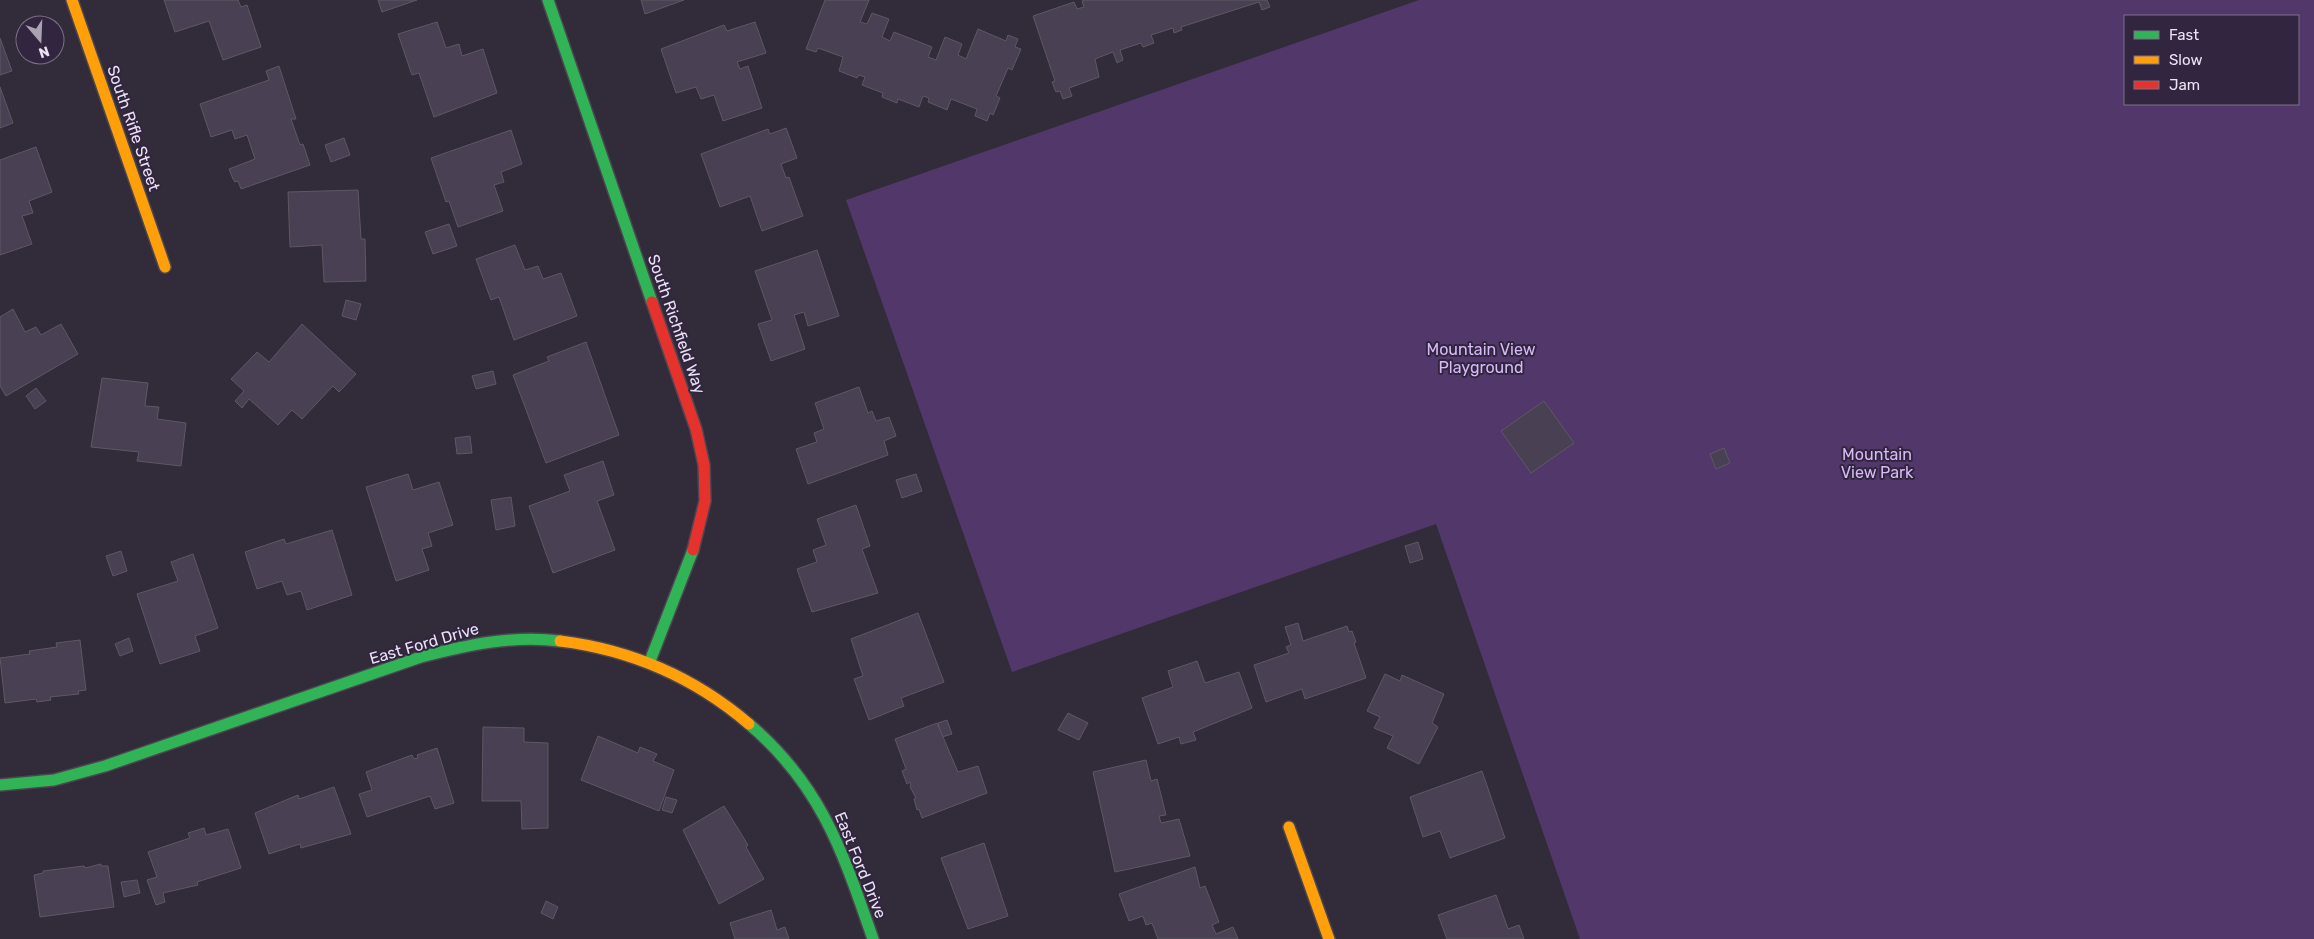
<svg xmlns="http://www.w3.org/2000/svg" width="2314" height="939" font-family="Rubik,sans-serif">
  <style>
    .green { fill: #52386a; fill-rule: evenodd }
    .building { fill: #4a4054; stroke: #5d5863 }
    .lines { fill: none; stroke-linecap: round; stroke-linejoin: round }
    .fast-casing { stroke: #4c4652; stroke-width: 14 }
    .slow-casing { stroke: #4c4652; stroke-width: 14 }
    .jam-casing { stroke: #4c4652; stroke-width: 14 }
    .fast { stroke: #30b455; stroke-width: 11 }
    .slow { stroke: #ff9f0a; stroke-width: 11 }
    .jam { stroke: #e5322d; stroke-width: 11 }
    .labels { text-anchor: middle; stroke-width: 4; stroke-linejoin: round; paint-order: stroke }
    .street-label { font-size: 16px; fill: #ebe3f4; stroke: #32253f }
    .park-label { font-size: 16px; fill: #d7b9f7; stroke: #32253f }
  </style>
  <rect width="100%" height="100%" fill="#322b39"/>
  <path class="green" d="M 1419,0 L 2314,0 L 2314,939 L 1580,939 L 1436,524 L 1012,672 L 846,200 ZM 2125,16 L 2298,16 L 2298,104 L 2125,104 Z"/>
  <g class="building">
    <path d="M 164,0 L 238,0 L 241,7 L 247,5 L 261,47 L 223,60 L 209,21 L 175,32 Z"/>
    <path d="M 378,0 L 417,0 L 382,12 Z"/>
    <path d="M 641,0 L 684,0 L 645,14 Z"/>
    <path d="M 825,0 L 869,0 L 860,22 L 867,24 L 872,13 L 889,19 L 882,37 L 890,41 L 894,32 L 932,47 L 928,57 L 936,60 L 945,37 L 962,44 L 958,55 L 966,59 L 978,29 L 1006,41 L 1008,35 L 1018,39 L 1015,47 L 1021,49 L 1012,70 L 1008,68 L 996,96 L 1000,98 L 993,115 L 990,113 L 987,121 L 975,116 L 977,109 L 951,99 L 947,110 L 928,102 L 929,98 L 923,96 L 919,107 L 898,99 L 897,103 L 882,97 L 883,93 L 862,85 L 865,77 L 859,75 L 857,78 L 839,71 L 843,57 L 818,48 L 816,52 L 806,49 Z"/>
    <path d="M 1085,0 L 1267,0 L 1270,7 L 1262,10 L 1259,2 L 1181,27 L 1182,30 L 1174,33 L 1173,28 L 1151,35 L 1154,43 L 1143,47 L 1141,43 L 1120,50 L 1123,60 L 1117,63 L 1113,52 L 1095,59 L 1099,77 L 1069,88 L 1072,96 L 1063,99 L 1060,91 L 1056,92 L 1052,82 L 1055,81 L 1033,16 L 1074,2 L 1077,9 L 1084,7 L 1082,1 Z"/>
    <path d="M 437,22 L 446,48 L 459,44 L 462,56 L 483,49 L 497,93 L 434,117 L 419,73 L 412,75 L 398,34 Z"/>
    <path d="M 755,22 L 766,53 L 737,62 L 740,69 L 748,66 L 762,108 L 723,121 L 714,95 L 701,99 L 696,87 L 676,93 L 661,49 L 724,25 L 727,31 Z"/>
    <path d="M 0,38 L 12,71 L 0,75 Z"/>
    <path d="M 279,66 L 296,119 L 291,119 L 300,145 L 303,144 L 310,165 L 241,189 L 238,181 L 235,182 L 233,179 L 229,169 L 255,159 L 247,135 L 235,139 L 232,130 L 211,137 L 200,104 L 269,80 L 266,71 Z"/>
    <path d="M 0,87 L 13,123 L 0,128 Z"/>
    <path d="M 786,128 L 797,158 L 781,164 L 786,178 L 789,177 L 803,216 L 762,231 L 750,196 L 720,207 L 701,154 L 768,129 L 770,134 Z"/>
    <path d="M 511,130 L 522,164 L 501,172 L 504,182 L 494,185 L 503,211 L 458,227 L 449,201 L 446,202 L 431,158 Z"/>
    <path d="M 344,138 L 350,155 L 331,162 L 325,145 Z"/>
    <path d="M 36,147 L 52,192 L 29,201 L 33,213 L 22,216 L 32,244 L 0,255 L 0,160 Z"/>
    <path d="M 358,190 L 361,239 L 365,239 L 366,281 L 324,282 L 322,245 L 290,247 L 288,192 Z"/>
    <path d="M 449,224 L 457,246 L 433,254 L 425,232 Z"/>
    <path d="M 515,245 L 525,270 L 538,266 L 543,279 L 561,273 L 577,316 L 514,340 L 499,297 L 491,300 L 476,259 Z"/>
    <path d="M 817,250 L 839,316 L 808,326 L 804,312 L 794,315 L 805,349 L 771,361 L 758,324 L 772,320 L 755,271 Z"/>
    <path d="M 346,300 L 361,304 L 356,320 L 342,316 Z"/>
    <path d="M 13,309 L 25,332 L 36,327 L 41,335 L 61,324 L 78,354 L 6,396 L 0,386 L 0,317 Z"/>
    <path d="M 302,324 L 356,374 L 339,392 L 333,386 L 302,419 L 292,410 L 278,425 L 249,399 L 242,408 L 235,401 L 244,391 L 231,379 L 257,352 L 269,362 Z"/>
    <path d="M 586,342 L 619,435 L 546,463 L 513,375 L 549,361 L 547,357 Z"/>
    <path d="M 493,371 L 496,384 L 476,389 L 472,376 Z"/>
    <path d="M 102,378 L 148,383 L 145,406 L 159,407 L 157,419 L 186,423 L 181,466 L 137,461 L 139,452 L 91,447 Z"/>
    <path d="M 859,387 L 868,413 L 872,411 L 876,421 L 889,417 L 896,436 L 884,441 L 888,455 L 808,484 L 796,449 L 817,442 L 814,433 L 824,429 L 815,403 Z"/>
    <path d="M 36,388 L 46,401 L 35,409 L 26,396 Z"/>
    <path d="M 1544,401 L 1574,443 L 1531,473 L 1501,431 Z"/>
    <path d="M 470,436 L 472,453 L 457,454 L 455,438 Z"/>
    <path d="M 1724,448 L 1730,463 L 1716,469 L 1710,454 Z"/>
    <path d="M 603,461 L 614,495 L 597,501 L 615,550 L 553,573 L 529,506 L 570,491 L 564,475 Z"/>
    <path d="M 408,474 L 413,490 L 439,482 L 453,525 L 428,533 L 432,546 L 422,549 L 429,570 L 396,581 L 366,487 Z"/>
    <path d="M 916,474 L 922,491 L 902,498 L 896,480 Z"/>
    <path d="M 511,497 L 515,526 L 496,530 L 491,500 Z"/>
    <path d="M 856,505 L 870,546 L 862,549 L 878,593 L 812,612 L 797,569 L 817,562 L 813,550 L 826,545 L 817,519 Z"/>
    <path d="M 332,530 L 352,595 L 307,610 L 301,591 L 287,595 L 282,581 L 257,589 L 245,552 L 284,539 L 286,544 Z"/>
    <path d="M 1418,542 L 1423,559 L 1410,563 L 1405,546 Z"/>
    <path d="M 121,551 L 127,571 L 113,576 L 106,556 Z"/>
    <path d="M 193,554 L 218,628 L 195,636 L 200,651 L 160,664 L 137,594 L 178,581 L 171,562 Z"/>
    <path d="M 918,613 L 944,682 L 901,698 L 904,706 L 869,720 L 854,679 L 863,676 L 851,639 Z"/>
    <path d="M 1298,623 L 1303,641 L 1347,626 L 1349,632 L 1352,631 L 1356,642 L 1354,643 L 1366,678 L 1305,699 L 1302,689 L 1266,702 L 1254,665 L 1289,653 L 1286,647 L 1291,645 L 1285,627 Z"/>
    <path d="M 129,638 L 133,651 L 120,656 L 115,644 Z"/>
    <path d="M 80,640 L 86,690 L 78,691 L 79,694 L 50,697 L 51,700 L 37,702 L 36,699 L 5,703 L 0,658 L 30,654 L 29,651 L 57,647 L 56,643 Z"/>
    <path d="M 1197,661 L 1205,683 L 1239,672 L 1252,708 L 1193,732 L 1196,740 L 1181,744 L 1179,737 L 1158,744 L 1142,698 L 1173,687 L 1168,671 Z"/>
    <path d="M 1385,674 L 1400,681 L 1402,675 L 1444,694 L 1432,723 L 1438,727 L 1419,764 L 1387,748 L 1393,736 L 1374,728 L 1380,717 L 1367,711 Z"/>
    <path d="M 1068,713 L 1088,723 L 1079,740 L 1058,730 Z"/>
    <path d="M 947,720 L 952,734 L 942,737 L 938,723 Z"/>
    <path d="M 937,723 L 958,772 L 978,766 L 987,793 L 922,818 L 919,809 L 917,810 L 914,799 L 916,798 L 910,787 L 911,786 L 910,782 L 907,784 L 902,771 L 906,769 L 895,739 Z"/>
    <path d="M 483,727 L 524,728 L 524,742 L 548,743 L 548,828 L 522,829 L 521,801 L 482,801 Z"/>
    <path d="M 598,736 L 638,753 L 640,747 L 657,754 L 653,761 L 674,770 L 659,811 L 581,780 Z"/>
    <path d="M 437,748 L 454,803 L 435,809 L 430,796 L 367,817 L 359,794 L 372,790 L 366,772 L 412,755 L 414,759 L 418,758 L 417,755 Z"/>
    <path d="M 1146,760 L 1151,781 L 1157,779 L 1166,815 L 1159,816 L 1161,823 L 1179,819 L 1190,856 L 1115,872 L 1093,772 Z"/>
    <path d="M 1482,771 L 1505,838 L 1450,858 L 1440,831 L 1423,837 L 1410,797 Z"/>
    <path d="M 334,787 L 351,834 L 301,848 L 300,844 L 269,854 L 255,813 L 298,795 L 299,799 Z"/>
    <path d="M 666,797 L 677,800 L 672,813 L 662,810 Z"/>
    <path d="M 724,806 L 748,845 L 746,847 L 764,879 L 719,904 L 683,830 Z"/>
    <path d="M 204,828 L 206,835 L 228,829 L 241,868 L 197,882 L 198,885 L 163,893 L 165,902 L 156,905 L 147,880 L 157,877 L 148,852 L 190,838 L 188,833 Z"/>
    <path d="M 984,843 L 1008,916 L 968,929 L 941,858 Z"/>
    <path d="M 101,864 L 101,866 L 108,866 L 114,907 L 40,917 L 34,875 L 43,873 L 43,871 L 84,866 L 85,868 Z"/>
    <path d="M 1195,867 L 1200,888 L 1205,886 L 1219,922 L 1212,925 L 1216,934 L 1233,927 L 1238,939 L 1158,939 L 1152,923 L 1146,925 L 1143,916 L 1129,921 L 1119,894 Z"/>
    <path d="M 137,880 L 140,893 L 124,897 L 121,882 Z"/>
    <path d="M 1496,895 L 1508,929 L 1519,925 L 1524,939 L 1447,939 L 1438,915 Z"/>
    <path d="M 546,901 L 558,907 L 553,919 L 541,913 Z"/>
    <path d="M 771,910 L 777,930 L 785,927 L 789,939 L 735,939 L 730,923 Z"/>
  </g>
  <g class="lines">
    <g class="fast-casing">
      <g id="fast">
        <path d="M 548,0 L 652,302"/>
        <path d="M 650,661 L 693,550"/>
        <path d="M 749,724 C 822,786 843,853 873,939"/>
        <path d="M 0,785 L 54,780 L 105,766 L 421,657 C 467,645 512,635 560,641"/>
      </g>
    </g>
    <g class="slow-casing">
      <g id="slow">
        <path d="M 72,0 L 165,267"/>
        <path d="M 560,641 C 632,650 694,677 749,724"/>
        <path d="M 1289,827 L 1329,939"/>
      </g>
    </g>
    <g class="jam-casing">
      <path id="jam" d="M 652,302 L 696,429 L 704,465 L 705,501 L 693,550"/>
    </g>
    <use href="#fast" class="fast"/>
    <use href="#slow" class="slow"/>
    <use href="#jam" class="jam"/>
  </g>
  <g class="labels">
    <g class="street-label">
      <text transform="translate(134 128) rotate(71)" y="6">South Rifle Street</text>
      <text transform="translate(677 324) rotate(71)" y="6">South Richfield Way</text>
      <text transform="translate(424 643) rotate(-16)" y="6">East Ford Drive</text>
      <text transform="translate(861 865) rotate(68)" y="6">East Ford Drive</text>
    </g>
    <g class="park-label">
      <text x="1481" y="355">Mountain View<tspan x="1481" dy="18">Playground</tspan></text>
      <text x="1877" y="460">Mountain<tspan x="1877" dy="18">View Park</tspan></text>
    </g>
  </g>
  <rect x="2124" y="15" width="175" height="90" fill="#32253f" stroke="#7c7187"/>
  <rect x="2134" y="31" width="25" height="8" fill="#30b455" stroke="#7c7187"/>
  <text x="2169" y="40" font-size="15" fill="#ebe3f4">Fast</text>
  <rect x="2134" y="56" width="25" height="8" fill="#ff9f0a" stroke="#7c7187"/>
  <text x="2169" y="65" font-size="15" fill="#ebe3f4">Slow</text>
  <rect x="2134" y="81" width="25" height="8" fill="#e5322d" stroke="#7c7187"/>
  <text x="2169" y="90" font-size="15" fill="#ebe3f4">Jam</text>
  <g transform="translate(40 40) rotate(161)"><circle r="24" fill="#32253f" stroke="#7c7187"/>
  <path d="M0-4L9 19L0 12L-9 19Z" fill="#aaa3b3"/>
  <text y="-8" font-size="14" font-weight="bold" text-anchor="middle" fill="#ebe3f4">N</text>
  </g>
</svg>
